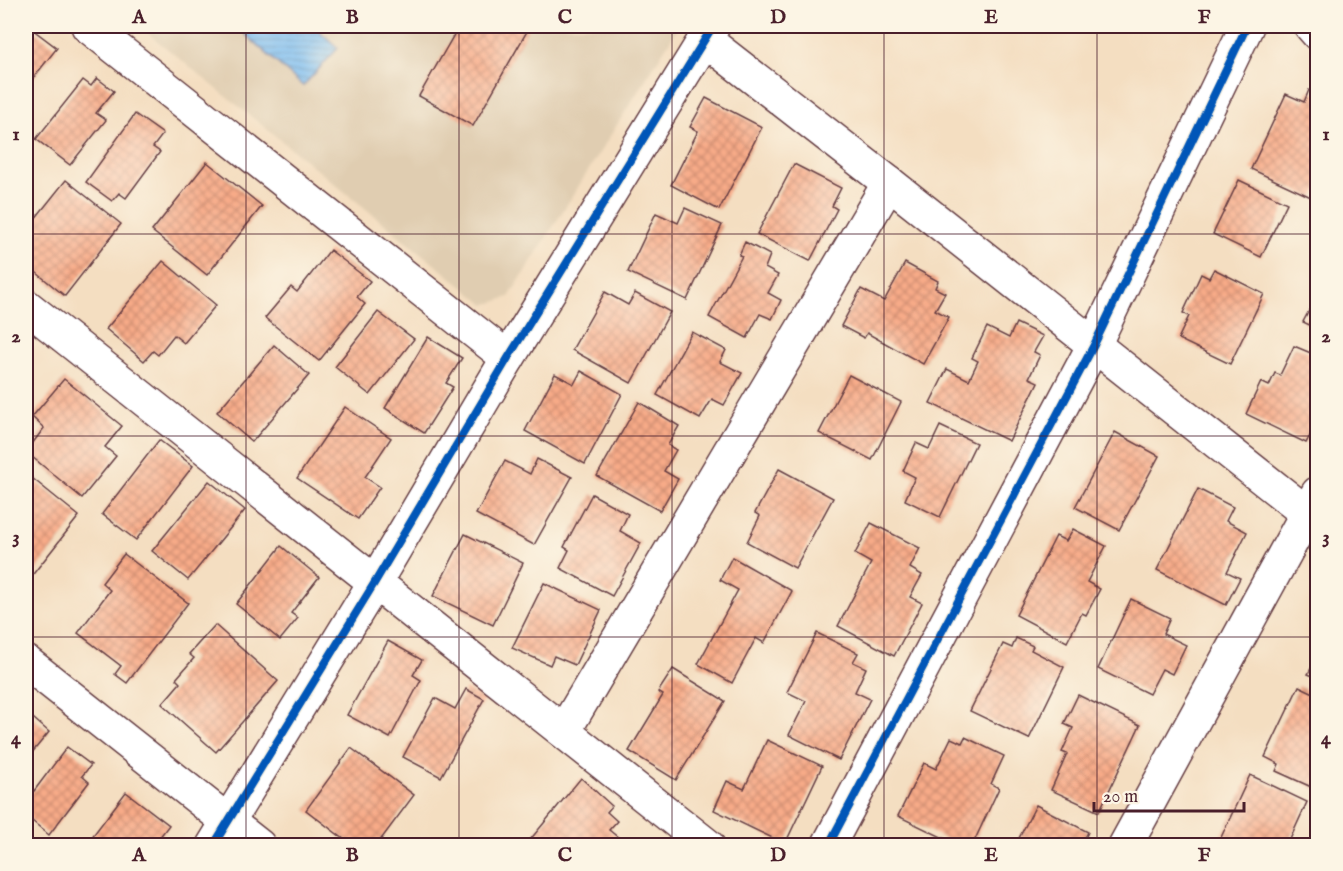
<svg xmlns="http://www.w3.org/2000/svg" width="1343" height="871" font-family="'IM FELL English',serif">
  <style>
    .built { fill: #e0cdb1 }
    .water { fill: url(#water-rules); stroke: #646e8e; stroke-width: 1.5 }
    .building { fill: url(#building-cross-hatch) }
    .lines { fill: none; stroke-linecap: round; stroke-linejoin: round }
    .minor-casing { stroke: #643c42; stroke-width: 36 }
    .tertiary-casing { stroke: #643c42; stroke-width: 36 }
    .minor { stroke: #fff; stroke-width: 33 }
    .tertiary { stroke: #fff; stroke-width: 33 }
    .cycleway-casing { stroke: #fcf5e5; stroke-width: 11 }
    .cycleway { stroke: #0057b8; stroke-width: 8 }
    .grid { fill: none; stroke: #4a1f2b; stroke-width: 1.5; stroke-opacity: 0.55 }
    .neatline { fill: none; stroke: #4a1f2b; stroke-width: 2 }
    .grid-label { font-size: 20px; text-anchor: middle; font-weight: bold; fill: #4a1f2b }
  </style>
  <defs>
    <pattern id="water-rules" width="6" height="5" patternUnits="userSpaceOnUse" patternTransform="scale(1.5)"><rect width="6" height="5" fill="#7dbef2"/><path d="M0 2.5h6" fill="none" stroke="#689ac4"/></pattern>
    <pattern id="building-cross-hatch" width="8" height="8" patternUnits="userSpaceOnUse" patternTransform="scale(1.5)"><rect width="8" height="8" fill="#f8ab88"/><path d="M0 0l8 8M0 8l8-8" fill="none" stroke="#cb8b6f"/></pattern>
  </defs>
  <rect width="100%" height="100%" fill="#fcf5e5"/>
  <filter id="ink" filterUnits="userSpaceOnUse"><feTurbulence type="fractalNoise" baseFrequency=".0167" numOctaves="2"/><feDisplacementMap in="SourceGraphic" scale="12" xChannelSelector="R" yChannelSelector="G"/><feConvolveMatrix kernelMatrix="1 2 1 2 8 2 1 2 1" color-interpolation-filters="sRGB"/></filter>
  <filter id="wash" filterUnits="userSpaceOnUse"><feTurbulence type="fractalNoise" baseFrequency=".008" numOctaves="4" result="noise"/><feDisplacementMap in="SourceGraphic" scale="24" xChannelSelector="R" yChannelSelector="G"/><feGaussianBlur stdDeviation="1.35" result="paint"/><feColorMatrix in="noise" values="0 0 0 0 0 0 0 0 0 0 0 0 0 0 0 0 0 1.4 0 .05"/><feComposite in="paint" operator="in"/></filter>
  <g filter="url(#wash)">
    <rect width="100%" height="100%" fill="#f4dec1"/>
    <path class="built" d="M 139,26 L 679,26 L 509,297 L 485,305 Z"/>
    <path class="water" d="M 236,26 L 314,26 L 338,48 L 303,86 Z"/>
    <g id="blocks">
      <g class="building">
        <path d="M 28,26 L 57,48 L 26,87 L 26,29 Z"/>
        <path d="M 459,26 L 530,26 L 473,126 L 419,96 Z"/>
        <path d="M 97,78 L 114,91 L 96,113 L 106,120 L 70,165 L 36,139 L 83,80 L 91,86 Z"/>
        <path d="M 1309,90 L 1318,94 L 1318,188 L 1313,198 L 1251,169 L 1286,94 L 1304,102 Z"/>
        <path d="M 706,98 L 762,127 L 719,210 L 671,185 L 698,131 L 690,127 Z"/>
        <path d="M 135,114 L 163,134 L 153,147 L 160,152 L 126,198 L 119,193 L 112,201 L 86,182 Z"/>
        <path d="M 207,162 L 262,206 L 207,275 L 152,231 Z"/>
        <path d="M 794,164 L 841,188 L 832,206 L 837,209 L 810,261 L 757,234 Z"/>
        <path d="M 66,180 L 121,224 L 65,296 L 26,264 L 26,230 Z"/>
        <path d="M 1239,180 L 1287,203 L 1261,257 L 1213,234 Z"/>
        <path d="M 685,208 L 722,225 L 687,300 L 628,272 L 656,213 L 678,223 Z"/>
        <path d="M 745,242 L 770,255 L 765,268 L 778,275 L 768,293 L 781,300 L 772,319 L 760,314 L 747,338 L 709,317 L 742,256 L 739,255 Z"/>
        <path d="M 330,250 L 370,281 L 357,297 L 365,304 L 319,361 L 265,318 L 291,287 L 297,292 Z"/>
        <path d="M 163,261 L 216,305 L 184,343 L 174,335 L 158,355 L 153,351 L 144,361 L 106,329 Z"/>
        <path d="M 905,263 L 938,281 L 935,288 L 945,293 L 935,310 L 949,317 L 923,364 L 867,333 L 864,338 L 841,326 L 861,289 L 884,301 Z"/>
        <path d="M 1214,269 L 1264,294 L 1230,364 L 1178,339 L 1189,316 L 1183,313 L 1201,274 L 1209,278 Z"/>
        <path d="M 605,292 L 628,305 L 635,293 L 670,312 L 631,383 L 572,350 Z"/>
        <path d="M 1318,294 L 1318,329 L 1303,322 Z"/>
        <path d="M 378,312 L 414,339 L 370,395 L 335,367 Z"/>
        <path d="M 1016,323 L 1043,336 L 1034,352 L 1040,355 L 1029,378 L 1038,382 L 1009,441 L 930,403 L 947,369 L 969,380 L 978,361 L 972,358 L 987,327 L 1009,338 Z"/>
        <path d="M 692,332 L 726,350 L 720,362 L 742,373 L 724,405 L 712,399 L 700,419 L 657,395 Z"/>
        <path d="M 428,337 L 462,358 L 446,383 L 453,387 L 424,433 L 385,408 Z"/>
        <path d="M 274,345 L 309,375 L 252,442 L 217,412 Z"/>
        <path d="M 1294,346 L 1318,356 L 1318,421 L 1306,443 L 1246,414 L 1261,382 L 1269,386 L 1275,373 L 1280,375 Z"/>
        <path d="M 581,371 L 622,394 L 585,464 L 525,431 L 555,374 L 574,384 Z"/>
        <path d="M 849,375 L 901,402 L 872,460 L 819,433 Z"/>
        <path d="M 64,379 L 122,426 L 105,447 L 116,456 L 82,498 L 26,452 L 44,428 L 32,417 Z"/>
        <path d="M 639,402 L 679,426 L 668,445 L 676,450 L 664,471 L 678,479 L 660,511 L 597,476 Z"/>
        <path d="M 345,407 L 391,438 L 365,477 L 380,487 L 358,519 L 297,478 Z"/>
        <path d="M 940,426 L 976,443 L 940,517 L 905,500 L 915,477 L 903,471 L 916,443 L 929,449 Z"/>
        <path d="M 1115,432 L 1159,456 L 1119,530 L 1075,507 Z"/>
        <path d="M 159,440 L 193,466 L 136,540 L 102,514 Z"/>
        <path d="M 537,459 L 572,477 L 534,545 L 476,514 L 505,461 L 530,474 Z"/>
        <path d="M 779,469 L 833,498 L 795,568 L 747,542 L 760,516 L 755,513 Z"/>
        <path d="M 27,474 L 79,516 L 26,583 L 26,476 Z"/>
        <path d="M 209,481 L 245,510 L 188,580 L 152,551 Z"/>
        <path d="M 1198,489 L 1233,507 L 1226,521 L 1247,532 L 1227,572 L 1240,578 L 1226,605 L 1157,570 Z"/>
        <path d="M 592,494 L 628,514 L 620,531 L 641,543 L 612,596 L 560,568 L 569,550 L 564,547 Z"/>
        <path d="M 871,523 L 920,548 L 910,568 L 922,575 L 910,597 L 922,603 L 894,656 L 838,626 L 871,563 L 855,554 Z"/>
        <path d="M 1073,529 L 1106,546 L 1087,582 L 1100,589 L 1086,615 L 1082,613 L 1067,642 L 1016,615 L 1056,536 L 1066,541 Z"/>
        <path d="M 465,534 L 523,563 L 493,625 L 433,596 Z"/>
        <path d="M 281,546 L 319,577 L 291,613 L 298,618 L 280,640 L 236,604 Z"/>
        <path d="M 124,554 L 188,603 L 127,683 L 115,674 L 121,666 L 78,633 L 110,590 L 102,583 Z"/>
        <path d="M 732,557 L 792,591 L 764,643 L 756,638 L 732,683 L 698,664 L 738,590 L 720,580 Z"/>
        <path d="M 544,583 L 601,610 L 575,665 L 554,656 L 550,665 L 512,648 Z"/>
        <path d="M 1131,599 L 1170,618 L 1163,634 L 1186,645 L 1172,674 L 1162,669 L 1149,694 L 1098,669 Z"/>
        <path d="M 215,625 L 278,681 L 216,752 L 162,704 L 180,683 L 176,679 L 194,658 L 189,654 Z"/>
        <path d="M 817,633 L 858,653 L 853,662 L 866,668 L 855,692 L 870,699 L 839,760 L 789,735 L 806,701 L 787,692 Z"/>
        <path d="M 1016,638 L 1033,646 L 1031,650 L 1064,667 L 1029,739 L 970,711 L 1003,644 L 1012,648 Z"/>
        <path d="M 388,641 L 422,660 L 413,675 L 421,680 L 390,738 L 347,715 Z"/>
        <path d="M 1318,655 L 1318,678 L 1308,674 Z"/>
        <path d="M 673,669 L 725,701 L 676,780 L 629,751 L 663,695 L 658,692 Z"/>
        <path d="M 1299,686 L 1318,695 L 1318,790 L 1276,771 L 1279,764 L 1265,757 Z"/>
        <path d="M 466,689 L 484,699 L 441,777 L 403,757 L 435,698 L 455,709 Z"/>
        <path d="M 1078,695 L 1140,725 L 1099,812 L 1051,790 L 1067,754 L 1062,752 L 1073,728 L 1064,724 Z"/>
        <path d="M 26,712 L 49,732 L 26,760 Z"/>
        <path d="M 965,737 L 1004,756 L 991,784 L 999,788 L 972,846 L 960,846 L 898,816 L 924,763 L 936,769 L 951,738 L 962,743 Z"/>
        <path d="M 767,740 L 822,766 L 785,844 L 714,810 L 727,781 L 744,789 Z"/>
        <path d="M 67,747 L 91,765 L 82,776 L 89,782 L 49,835 L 26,816 L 26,793 L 30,787 L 34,791 Z"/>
        <path d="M 351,748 L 414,795 L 376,846 L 353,846 L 306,810 Z"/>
        <path d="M 1250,775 L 1307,802 L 1287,846 L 1217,846 Z"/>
        <path d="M 581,778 L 612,806 L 607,812 L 617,821 L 609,830 L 620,839 L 615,846 L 525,846 Z"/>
        <path d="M 126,792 L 169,825 L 153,846 L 85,846 Z"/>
        <path d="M 1036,805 L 1088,832 L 1081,846 L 1015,846 Z"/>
      </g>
    </g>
  </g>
  <g filter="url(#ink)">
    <use href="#blocks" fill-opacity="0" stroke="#643c42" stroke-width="1.5"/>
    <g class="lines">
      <g class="minor-casing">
        <g id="minor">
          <path d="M 88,26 L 508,358"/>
          <path d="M 1311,26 L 1318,34"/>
          <path d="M 704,39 L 889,183 L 1318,522"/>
          <path d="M 26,306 L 708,846"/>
          <path d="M 564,731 L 889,183"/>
          <path d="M 213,846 L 375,582 L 508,358 L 713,26"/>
          <path d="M 828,846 L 1094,345 L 1247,26"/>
        </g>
      </g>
      <g class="tertiary-casing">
        <g id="tertiary">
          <path d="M 26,662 L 259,846"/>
          <path d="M 1125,846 L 1318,493"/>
        </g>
      </g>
      <use href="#minor" class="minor"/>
      <use href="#tertiary" class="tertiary"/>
      <g class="cycleway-casing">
        <g id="cycleway">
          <path d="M 213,846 L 375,582 L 508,358 L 713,26"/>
          <path d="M 828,846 L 1094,345 L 1247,26"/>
        </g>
      </g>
      <use href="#cycleway" class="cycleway"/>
    </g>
  </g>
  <path class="grid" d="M 246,26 L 246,846M 459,26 L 459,846M 672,26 L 672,846M 884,26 L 884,846M 1097,26 L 1097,846M 26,234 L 1318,234M 26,436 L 1318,436M 26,637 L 1318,637"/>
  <rect width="1343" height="871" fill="none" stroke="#fcf5e5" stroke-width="66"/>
  <path d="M1094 802v9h150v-9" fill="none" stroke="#4a1f2b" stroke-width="3"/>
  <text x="1103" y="802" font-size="18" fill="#4a1f2b" stroke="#fcf5e5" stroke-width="4.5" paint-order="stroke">20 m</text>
  <rect x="33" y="33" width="1277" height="805" class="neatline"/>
  <g class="grid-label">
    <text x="139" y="23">A</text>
    <text x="352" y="23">B</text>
    <text x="565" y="23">C</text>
    <text x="778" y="23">D</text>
    <text x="991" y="23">E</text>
    <text x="1204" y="23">F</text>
    <text x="16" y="140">1</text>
    <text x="1326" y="140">1</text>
    <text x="16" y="342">2</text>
    <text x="1326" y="342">2</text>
    <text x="16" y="543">3</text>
    <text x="1326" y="543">3</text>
    <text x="16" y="744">4</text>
    <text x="1326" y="744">4</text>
    <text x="139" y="861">A</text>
    <text x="352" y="861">B</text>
    <text x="565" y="861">C</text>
    <text x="778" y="861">D</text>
    <text x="991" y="861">E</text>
    <text x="1204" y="861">F</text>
  </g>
</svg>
